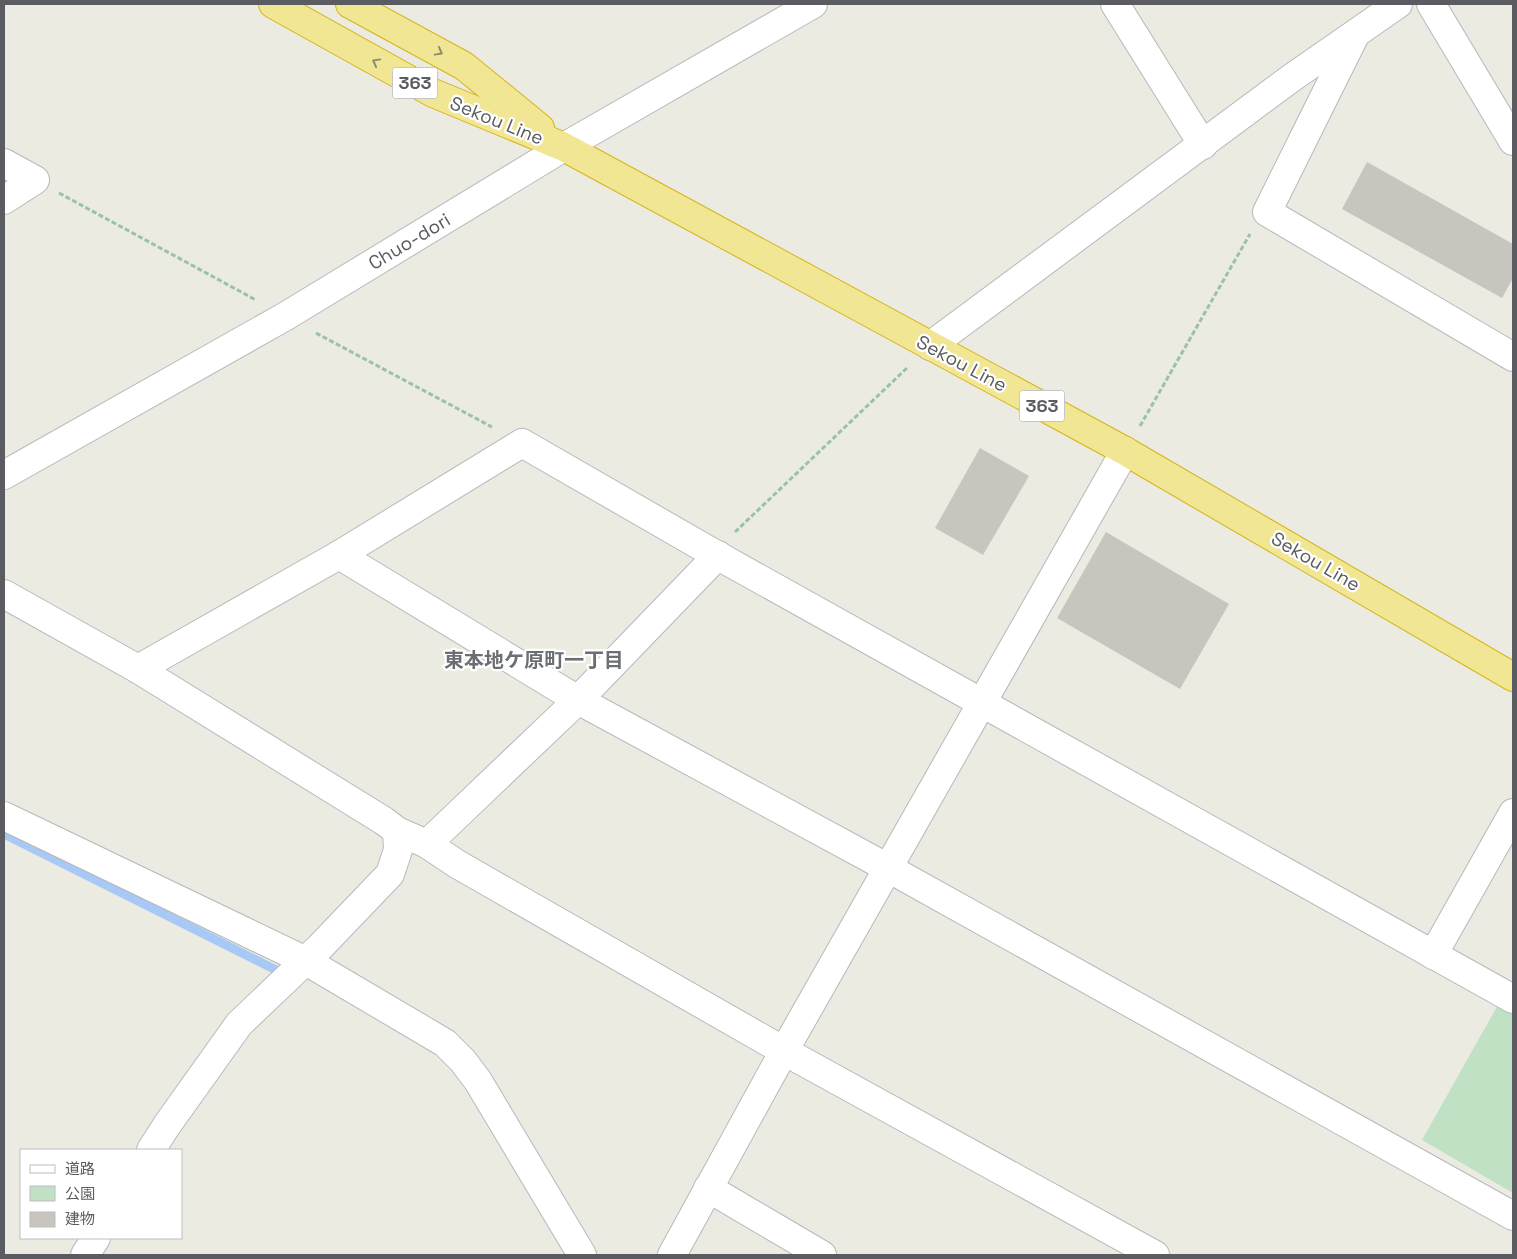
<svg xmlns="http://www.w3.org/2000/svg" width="1517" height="1259" font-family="'Space Grotesk','Noto Sans JP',sans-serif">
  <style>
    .green { fill: #c1e1c5 }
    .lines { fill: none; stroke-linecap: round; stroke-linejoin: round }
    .stream { stroke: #a8c9f5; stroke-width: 9 }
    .building { fill: #c7c5be }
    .street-casing { stroke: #b7b8bd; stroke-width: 30 }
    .secondary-casing { stroke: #b7b9bf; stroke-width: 30 }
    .highway-casing { stroke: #d6b417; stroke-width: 30 }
    .path { stroke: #9ac1aa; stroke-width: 3; stroke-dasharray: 5 2.5; stroke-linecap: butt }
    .street { stroke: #fff; stroke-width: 28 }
    .secondary { stroke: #fff; stroke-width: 28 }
    .highway { stroke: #f1e693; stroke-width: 28 }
    .oneway { stroke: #8f8c72 }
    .labels { text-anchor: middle; stroke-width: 4.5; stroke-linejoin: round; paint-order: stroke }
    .shield { fill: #fff; stroke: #8c8d90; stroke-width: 1 }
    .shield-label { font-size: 18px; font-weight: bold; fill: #5a5c61 }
    .street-label { font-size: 19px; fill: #5a5c61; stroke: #fff }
    .neighbourhood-label { font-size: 20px; font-weight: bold; fill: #6b6e73; stroke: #fff }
  </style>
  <rect width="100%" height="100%" fill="#ebebe2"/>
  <path class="green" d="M 1499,1003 L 1513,1012 L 1513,1193 L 1422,1140 Z"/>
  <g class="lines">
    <path class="stream" d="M 4,834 L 276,970"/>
  </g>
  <g class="building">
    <path d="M 1367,162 L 1513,244 L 1513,278 L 1502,298 L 1342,209 Z"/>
    <path d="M 980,448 L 1029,476 L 983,555 L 935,528 Z"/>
    <path d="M 1106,532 L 1229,604 L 1180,689 L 1057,618 Z"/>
  </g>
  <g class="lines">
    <g class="street-casing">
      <g id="street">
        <path d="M 1115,4 L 1203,145"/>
        <path d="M 1431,4 L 1513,141"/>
        <path d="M 1355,35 L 1267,212 L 1513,357"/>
        <path d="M 4,163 L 35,180 L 4,200"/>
        <path d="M 930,346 L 1290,79 L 1398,4"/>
        <path d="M 339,555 L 578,700 L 888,868 L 1513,1216"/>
        <path d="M 138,669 L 339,555 L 522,443 L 713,553 L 1513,999"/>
        <path d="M 4,816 L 306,961"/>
        <path d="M 397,831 L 427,844 L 457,864 L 784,1051 L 1155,1255"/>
        <path d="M 427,844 L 578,700 L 718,555"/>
        <path d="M 1433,955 L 1513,813"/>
        <path d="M 708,1188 L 822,1255"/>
        <path d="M 672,1255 L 784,1051 L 1125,451"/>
      </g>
    </g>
    <g class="secondary-casing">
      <g id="secondary">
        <path d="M 4,475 L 286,316 L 564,147 L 813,4"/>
        <path d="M 4,594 L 138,669 L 384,821 L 397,831 L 398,850 L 390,874 L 320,947 L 239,1024 L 167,1125 L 151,1150"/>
        <path d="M 306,961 L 445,1043 L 463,1061 L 478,1081 L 582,1255"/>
        <path d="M 85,1255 L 96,1238"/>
      </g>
    </g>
    <g class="highway-casing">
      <g id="highway">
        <path d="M 273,4 L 433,93 L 564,147 L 1125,451 L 1513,677"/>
        <path d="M 350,4 L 464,66 L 540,128"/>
      </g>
    </g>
    <g class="path">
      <path d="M 59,193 L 256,300"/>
      <path d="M 316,333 L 492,427"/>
      <path d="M 1140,426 L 1250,234"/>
      <path d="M 735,532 L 908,367"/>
    </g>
    <use href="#street" class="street"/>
    <use href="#secondary" class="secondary"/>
    <use href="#highway" class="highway"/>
  </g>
  <defs><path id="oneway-chevron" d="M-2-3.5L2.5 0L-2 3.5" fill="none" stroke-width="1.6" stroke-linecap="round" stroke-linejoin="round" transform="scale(1.25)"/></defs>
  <g class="oneway">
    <use href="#oneway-chevron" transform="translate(439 52) rotate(29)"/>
    <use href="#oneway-chevron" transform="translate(376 62) rotate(-151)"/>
  </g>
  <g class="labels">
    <g class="shield">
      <rect x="392.5" y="67.5" width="45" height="31" rx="4"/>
      <rect x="1019.5" y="390.5" width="45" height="31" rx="4"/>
    </g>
    <g class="shield-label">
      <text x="415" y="89">363</text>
      <text x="1042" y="412">363</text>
    </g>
    <g class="street-label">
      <text transform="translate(497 120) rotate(22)" y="7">Sekou Line</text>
      <text transform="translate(409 241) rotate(-31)" y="7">Chuo-dori</text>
      <text transform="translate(962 363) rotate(28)" y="7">Sekou Line</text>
      <text transform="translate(1316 561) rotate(30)" y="7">Sekou Line</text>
    </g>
    <g class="neighbourhood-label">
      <text x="534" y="667">東本地ケ原町一丁目</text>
    </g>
  </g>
  <rect width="1517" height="1259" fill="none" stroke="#5a5c61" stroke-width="10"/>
  <rect x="20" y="1149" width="162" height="90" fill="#ffffff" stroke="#bdbec0"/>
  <rect x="30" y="1165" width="25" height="8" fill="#ffffff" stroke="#bdbec0"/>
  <text x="65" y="1174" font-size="15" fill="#5a5c61">道路</text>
  <rect x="30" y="1186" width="25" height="15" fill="#c1e1c5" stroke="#bdbec0"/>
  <text x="65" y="1199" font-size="15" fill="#5a5c61">公園</text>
  <rect x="30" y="1212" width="25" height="15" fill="#c7c5be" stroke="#bdbec0"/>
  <text x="65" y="1224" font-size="15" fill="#5a5c61">建物</text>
</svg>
